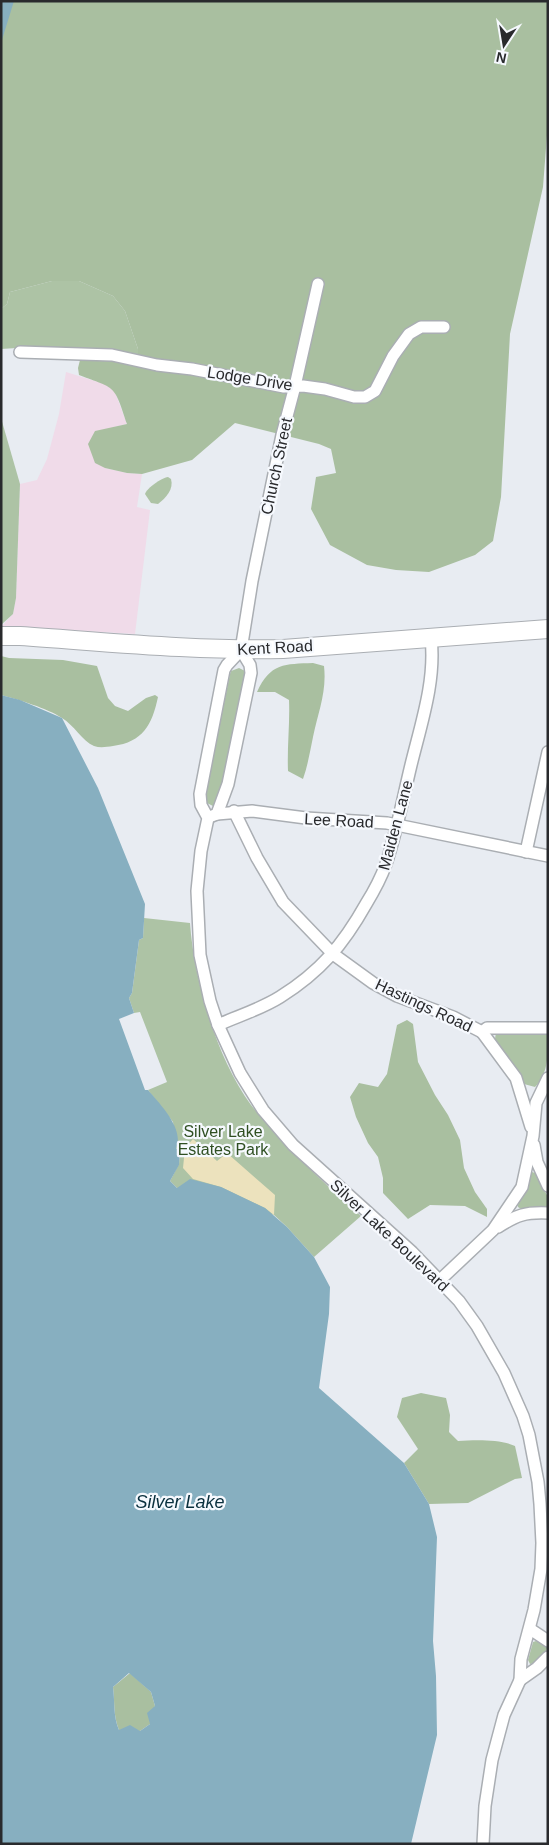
<svg xmlns="http://www.w3.org/2000/svg" width="549" height="1845" font-family="Helvetica,sans-serif">
  <style>
    .commercial { fill: #f0dbe9 }
    .green { fill: #adc3a5 }
    .forest { fill: #a9bfa0 }
    .sand { fill: #ece2bd }
    .water { fill: #87afc0; fill-rule: evenodd }
    .lines { fill: none; stroke-linecap: round; stroke-linejoin: round }
    .street-casing { stroke: #aaaeb3; stroke-width: 14 }
    .primary-casing { stroke: #aaaeb3; stroke-width: 20 }
    .street { stroke: #fff; stroke-width: 11 }
    .primary { stroke: #fff; stroke-width: 18 }
    .labels { text-anchor: middle; stroke-width: 4.5; stroke-linejoin: round; paint-order: stroke }
    .street-label { font-size: 16px; fill: #292a2d; stroke: #f6f9fe }
    .park-label { font-size: 16px; fill: #2f4f22; stroke: #f6f9fe }
    .water-label { font-size: 18px; font-style: italic; fill: #092f3d; stroke: #f6f9fe }
  </style>
  <rect width="100%" height="100%" fill="#e8ecf2"/>
  <path class="commercial" d="M 66,372 L 108,385 L 115,392 L 127,424 L 114,427 L 105,468 L 127,473 L 142,474 L 137,507 L 150,510 L 135,634 L 49,629 L 33,627 L 1,627 L 13,614 L 16,598 L 20,484 L 37,480 L 47,459 L 59,414 Z"/>
  <g class="green">
    <path d="M 52,281 L 79,281 L 113,296 L 125,311 L 138,349 L 138,354 L 33,347 L 1,349 L 1,309 L 7,304 L 10,292 Z"/>
    <path d="M 1,418 L 20,484 L 16,598 L 13,614 L 1,625 Z"/>
    <path d="M 168,477 L 171,479 C 174,489 166,498 158,504 L 151,503 L 145,494 C 147,488 161,478 168,477 Z"/>
    <path d="M 239,668 L 245,671 L 246,675 L 220,802 L 213,806 L 207,803 L 205,797 L 230,674 L 231,671 Z"/>
    <path d="M 144,918 L 190,923 C 194,980 217,1059 251,1105 C 258,1114 267,1122 274,1131 C 301,1161 330,1189 361,1216 L 314,1257 L 287,1227 L 274,1215 L 177,1188 L 170,1181 L 179,1164 L 180,1152 L 176,1148 L 173,1122 L 148,1090 L 167,1082 L 140,1012 L 134,1013 L 129,998 L 132,993 L 139,940 L 143,938 Z"/>
    <path d="M 496,1032 L 548,1033 C 548,1053 549,1073 535,1087 L 524,1084 L 495,1039 Z"/>
    <path d="M 532,1172 L 535,1173 L 548,1197 L 548,1207 L 521,1209 L 518,1207 L 518,1205 Z"/>
    <path d="M 536,1641 L 548,1647 L 546,1651 L 535,1663 L 530,1664 L 528,1660 L 533,1642 Z"/>
  </g>
  <g class="forest">
    <path d="M 1,1 L 548,1 L 548,122 L 543,187 L 510,334 L 501,497 L 493,541 L 475,555 L 429,572 L 396,570 L 367,565 L 330,545 L 311,509 L 316,477 L 336,473 L 331,449 L 319,444 L 235,423 L 192,460 L 142,474 L 127,473 L 105,468 L 95,463 L 88,444 L 95,431 L 127,424 C 114,384 116,389 79,375 L 78,368 L 80,360 L 85,356 L 138,361 L 138,349 L 125,311 L 113,296 L 79,281 L 52,281 L 10,292 L 7,304 L 1,309 Z"/>
    <path d="M 1,656 L 9,658 L 63,660 L 97,666 L 108,698 L 115,706 L 128,711 L 146,698 L 155,695 L 158,697 C 152,725 143,742 113,746 C 106,747 100,748 94,746 C 82,741 74,725 62,718 C 47,708 19,700 1,695 Z"/>
    <path d="M 313,663 L 324,666 C 327,692 318,712 313,737 C 310,751 308,765 303,779 L 288,771 C 287,747 290,724 289,700 L 275,692 L 257,692 C 270,663 285,664 313,663 Z"/>
    <path d="M 407,1020 L 413,1024 L 418,1062 L 435,1095 L 448,1115 L 460,1140 L 464,1168 L 475,1192 L 487,1209 L 487,1217 L 465,1206 L 430,1205 L 408,1219 L 383,1193 L 383,1178 L 378,1157 L 368,1143 L 356,1117 L 350,1097 L 359,1083 L 378,1087 L 387,1074 L 397,1025 Z"/>
    <path d="M 421,1393 L 446,1398 L 450,1415 L 449,1432 L 458,1441 C 475,1440 500,1439 515,1446 L 522,1478 L 515,1479 L 468,1503 L 429,1504 L 404,1463 L 418,1449 L 397,1417 L 402,1398 Z"/>
    <path d="M 130,1673 L 151,1692 L 155,1706 L 150,1724 L 140,1731 L 119,1730 C 113,1715 115,1703 113,1687 Z"/>
  </g>
  <path class="sand" d="M 193,1139 L 217,1161 L 227,1153 L 275,1195 L 274,1215 L 265,1208 L 221,1187 L 193,1179 L 183,1168 L 185,1148 Z"/>
  <g class="water">
    <path d="M 1,1 L 14,1 L 1,43 Z"/>
    <path d="M 1,695 L 20,700 L 62,718 L 98,788 L 145,904 L 143,938 L 139,940 L 132,993 L 129,998 L 134,1013 L 119,1019 L 145,1090 L 148,1090 C 159,1103 185,1129 176,1148 L 180,1152 L 179,1165 L 170,1181 L 177,1188 L 190,1179 L 221,1187 L 265,1208 L 287,1227 L 314,1257 L 330,1287 L 329,1314 L 319,1388 L 404,1463 L 429,1504 L 437,1537 L 433,1641 L 436,1676 L 437,1735 L 411,1844 L 1,1844 ZM 129,1673 L 151,1692 L 155,1706 L 147,1713 L 150,1724 L 140,1731 L 130,1725 L 119,1730 C 113,1716 115,1702 113,1687 Z"/>
  </g>
  <g class="lines">
    <g class="street-casing">
      <g id="street">
        <path d="M 20,352 L 112,355 L 157,365 L 192,369 L 284,387 L 303,386 L 325,389 L 354,397 L 365,397 L 375,391 L 393,356 L 409,334 L 421,327 L 444,327"/>
        <path d="M 241,650 L 227,665 L 224,670 L 200,794 L 201,805 L 208,818 L 201,851 L 197,891 L 200,955 L 210,1001 L 218,1025 L 240,1073 L 263,1110 L 293,1145 L 412,1252 L 459,1301 L 477,1326 L 504,1373 L 523,1416 L 529,1435 L 538,1482 L 540,1504 L 542,1543 L 541,1569 L 534,1610 L 521,1659 L 520,1680 L 504,1715 L 492,1760 L 485,1806 L 483,1844"/>
        <path d="M 241,650 L 252,581 L 282,435 L 295,386 L 318,284"/>
        <path d="M 234,811 L 257,858 L 283,902 L 333,954 L 373,983 L 397,996 L 453,1017 L 482,1032 L 487,1028 L 548,1028"/>
        <path d="M 217,814 L 252,811 L 306,818 L 387,823 L 548,856"/>
        <path d="M 212,816 L 217,814 L 228,784 L 251,673 L 250,665 L 241,650"/>
        <path d="M 526,852 L 548,752"/>
        <path d="M 218,1025 C 238,1016 261,1009 280,997 C 320,972 343,945 366,904 C 374,891 381,878 386,864 C 397,831 403,798 411,765 C 421,724 436,680 431,638"/>
        <path d="M 482,1032 L 516,1078 L 531,1127"/>
        <path d="M 534,1145 L 537,1162 L 548,1186"/>
        <path d="M 498,1227 C 517,1215 525,1212 548,1213"/>
        <path d="M 440,1280 L 493,1230 L 522,1187 L 533,1136 L 536,1103 L 548,1078"/>
        <path d="M 530,1629 L 548,1641"/>
        <path d="M 520,1680 L 537,1668 L 548,1657"/>
      </g>
    </g>
    <g class="primary-casing">
      <path id="primary" d="M 1,636 L 20,636 C 108,642 195,651 283,649 L 548,629"/>
    </g>
    <use href="#street" class="street"/>
    <use href="#primary" class="primary"/>
  </g>
  <g class="labels">
    <g class="street-label">
      <text transform="translate(250 378) rotate(9)" y="6">Lodge Drive</text>
      <text transform="translate(276 466) rotate(-78)" y="6">Church Street</text>
      <text transform="translate(275 647) rotate(-3)" y="6">Kent Road</text>
      <text transform="translate(339 820) rotate(3)" y="6">Lee Road</text>
      <text transform="translate(395 825) rotate(-75)" y="6">Maiden Lane</text>
      <text transform="translate(424 1005) rotate(25)" y="6">Hastings Road</text>
      <text transform="translate(390 1235) rotate(43)" y="6">Silver Lake Boulevard</text>
    </g>
    <g class="park-label">
      <text x="223" y="1137">Silver Lake<tspan x="223" dy="18">Estates Park</tspan></text>
    </g>
    <g class="water-label">
      <text x="180" y="1508">Silver Lake</text>
    </g>
  </g>
  <rect width="549" height="1845" fill="none" stroke="#292a2d" stroke-width="5"/>
  <g transform="translate(504 45) rotate(192)" stroke="#f6f9fe" stroke-width="4" paint-order="stroke">
  <path d="M0-4L9 19L0 12L-9 19Z" fill="#292a2d"/>
  <text y="-8" font-size="14" font-weight="bold" text-anchor="middle" fill="#292a2d">N</text>
  </g>
</svg>
